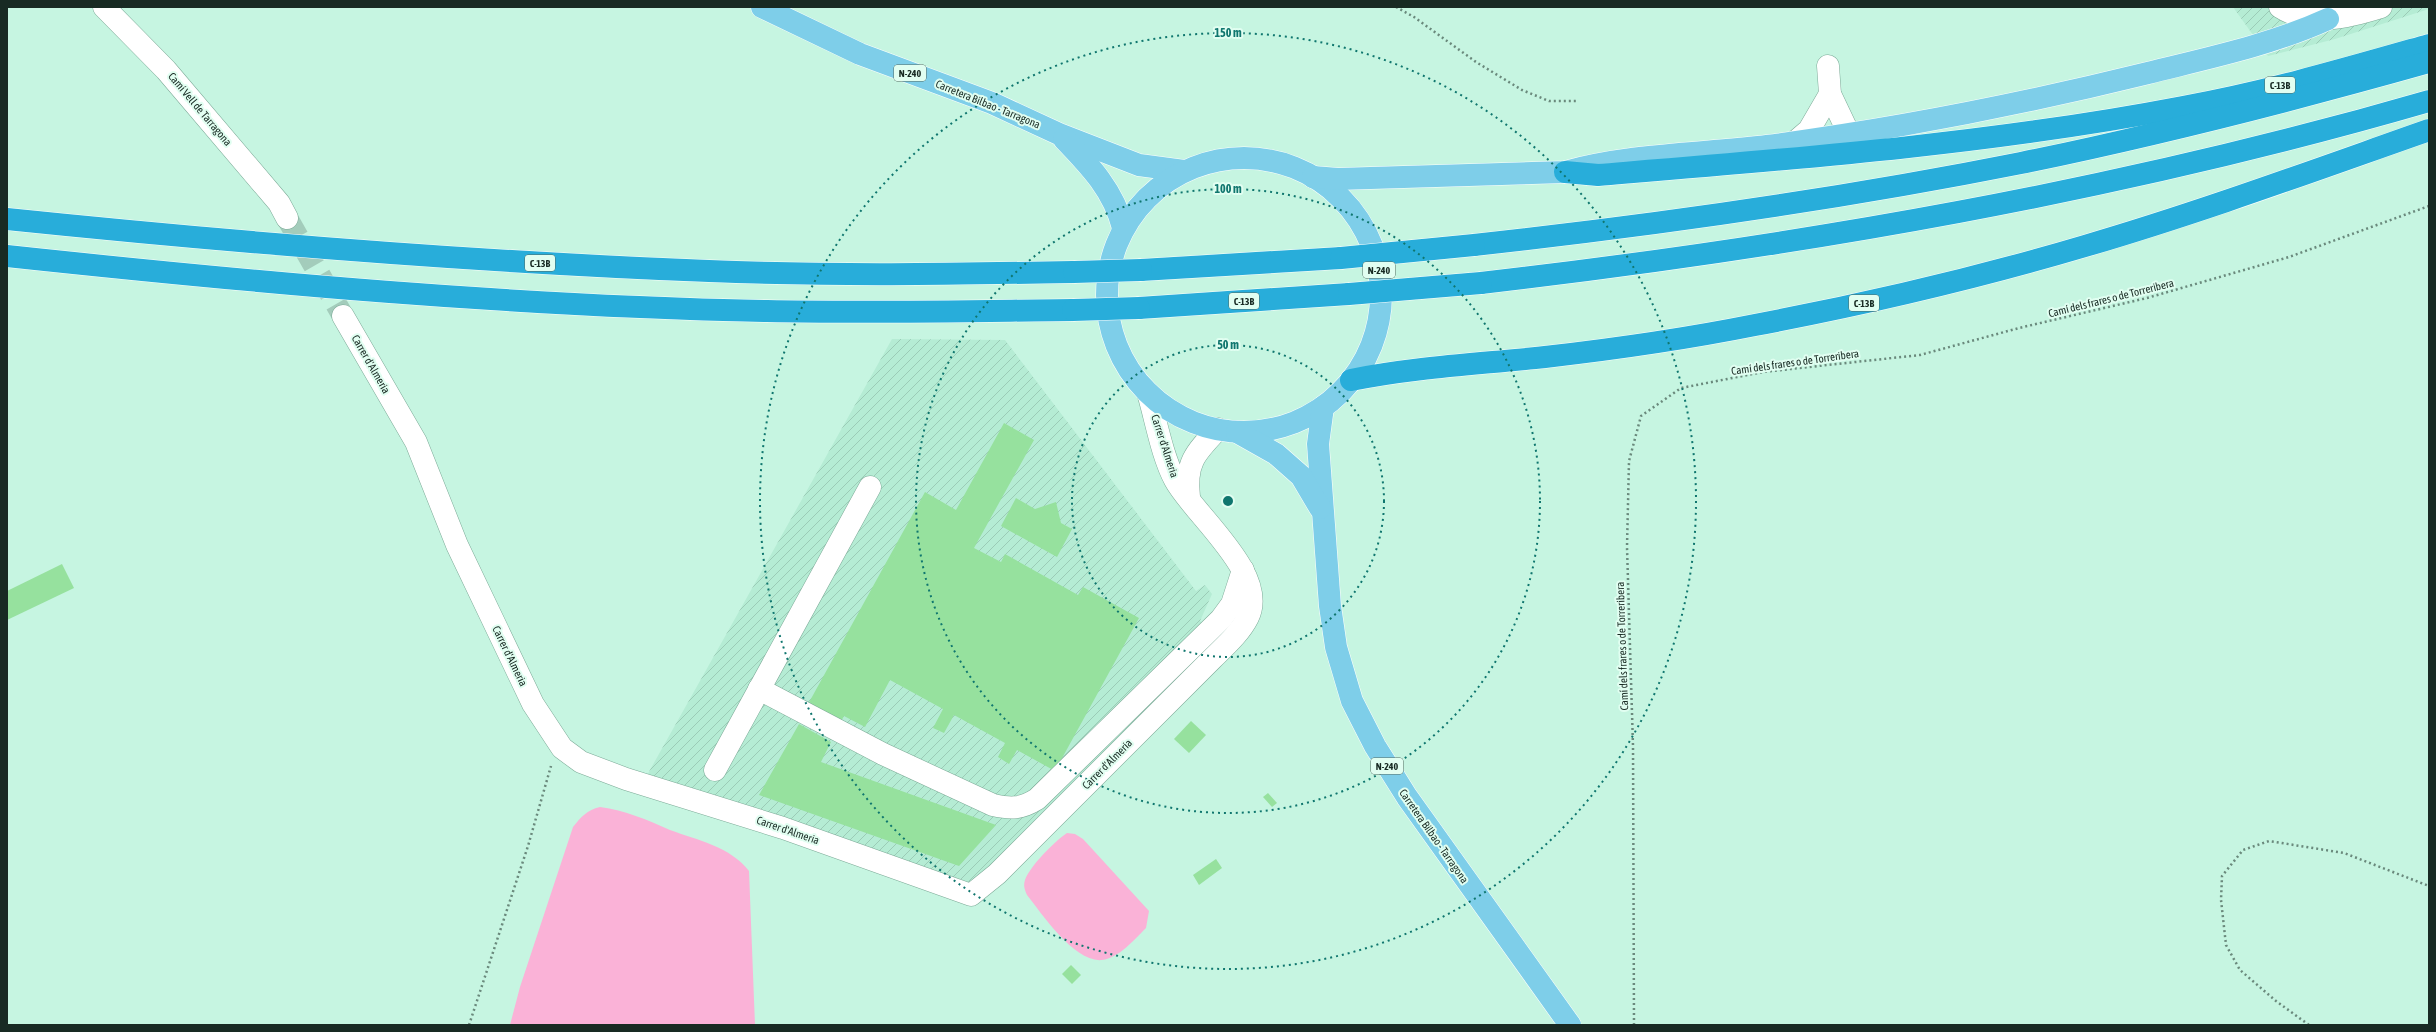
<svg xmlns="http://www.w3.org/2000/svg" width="2436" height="1032" font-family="'Asap Condensed',sans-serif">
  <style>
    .industrial { fill: url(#industrial-furrows) }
    .water { fill: #fab2d7 }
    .building { fill: #96e19e }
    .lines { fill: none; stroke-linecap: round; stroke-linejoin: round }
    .minor-tunnel { stroke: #a3ccbb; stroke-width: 22; stroke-dasharray: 22 11; stroke-linecap: butt }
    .minor-casing { stroke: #7caa97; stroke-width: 23 }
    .major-casing { stroke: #fff; stroke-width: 23 }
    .highway-casing { stroke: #fff; stroke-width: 23 }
    .path { stroke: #6a897c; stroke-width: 2.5; stroke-dasharray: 2 3; stroke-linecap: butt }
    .minor { stroke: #fff; stroke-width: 22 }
    .major { stroke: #7ecee9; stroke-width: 22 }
    .highway { stroke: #28adda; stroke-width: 22 }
    .highway-bridge-casing { stroke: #fff; stroke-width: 23; stroke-linecap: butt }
    .highway-bridge { stroke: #28adda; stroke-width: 22 }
    .ring { fill: none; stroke: #0f766e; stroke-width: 2; stroke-dasharray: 2 4 }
    .labels { text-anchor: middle; stroke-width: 4; stroke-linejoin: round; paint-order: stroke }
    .shield { fill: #e1fef1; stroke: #546a61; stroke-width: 1 }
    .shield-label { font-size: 10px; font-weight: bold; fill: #182a23 }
    .street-label { font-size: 11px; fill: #182a23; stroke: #e1fef1 }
    .centre { fill: #0f766e; stroke: #e1fef1; stroke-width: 2 }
    .ring-label { font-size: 12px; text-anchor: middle; font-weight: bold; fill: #0f766e; stroke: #e1fef1; stroke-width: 4; stroke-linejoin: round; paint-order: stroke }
  </style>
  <defs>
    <pattern id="industrial-furrows" width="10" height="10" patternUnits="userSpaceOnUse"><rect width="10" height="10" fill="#b5ecd4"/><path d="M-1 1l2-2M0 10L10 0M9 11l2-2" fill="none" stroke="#9bcbb6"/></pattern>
  </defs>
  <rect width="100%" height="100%" fill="#c6f5e1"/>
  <g class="industrial">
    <path d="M 2233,7 L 2429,7 L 2429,9 L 2335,39 L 2268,56 Z"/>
    <path d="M 892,339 L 1005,340 L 1196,591 L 1205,585 L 1212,594 L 1200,621 L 1219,638 L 986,872 L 968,882 L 646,777 Z"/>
  </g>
  <g class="water">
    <path d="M 600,807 C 625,810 647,820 670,830 C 697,840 731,847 749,871 L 755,1025 L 510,1025 L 520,987 L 573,827 C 581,817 587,810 600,807 Z"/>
    <path d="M 1067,833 L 1075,834 L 1083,839 L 1149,911 L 1146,928 C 1134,940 1119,958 1102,960 C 1075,963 1042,914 1027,895 C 1025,890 1023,886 1025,880 C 1030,866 1055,841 1067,833 Z"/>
  </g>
  <g class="building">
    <path d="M 1004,423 L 1034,440 L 974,548 L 1001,562 L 1005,554 L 1078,595 L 1083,587 L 1139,618 L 1055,771 L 1017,750 L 1009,764 L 998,757 L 1005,743 L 954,715 L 944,733 L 933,728 L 943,709 L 890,680 L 865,727 L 844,716 L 840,723 L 807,706 L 925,492 L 956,510 Z"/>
    <path d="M 1016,498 L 1035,509 L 1056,502 L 1061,523 L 1072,529 L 1057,557 L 1001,526 Z"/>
    <path d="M 62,564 L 74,588 L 7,620 L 7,591 Z"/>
    <path d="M 1191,721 L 1206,735 L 1189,753 L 1174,739 Z"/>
    <path d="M 799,724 L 831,742 L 821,762 L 996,825 L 959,866 L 759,795 Z"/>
    <path d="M 1268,793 L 1277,803 L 1272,807 L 1263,797 Z"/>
    <path d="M 1216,859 L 1222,868 L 1199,885 L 1193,875 Z"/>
    <path d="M 1071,965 L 1081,975 L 1072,984 L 1062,974 Z"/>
  </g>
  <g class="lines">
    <path class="minor-tunnel" d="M 287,218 L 343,316"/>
    <g class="minor-casing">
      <g id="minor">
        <path d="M 104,7 L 166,70 L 279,203 L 287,218"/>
        <path d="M 2280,7 C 2311,27 2349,17 2381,7"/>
        <path d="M 1828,66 L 1830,94 L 1849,134"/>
        <path d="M 1795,142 L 1809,130 L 1830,94"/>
        <path d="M 343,316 L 416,442 L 457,545 L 533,704 L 562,748 L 581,762 L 626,779 L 783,828 L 971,895 L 997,874 L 1212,659 C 1225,646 1240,633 1248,617 C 1269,574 1194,515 1175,480 C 1162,456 1156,420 1148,393"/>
        <path d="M 1189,497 C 1185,463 1195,453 1218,429"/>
        <path d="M 759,689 L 883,754 L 993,805 C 1011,809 1021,809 1037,799 L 1221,619 L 1232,604 L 1243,570"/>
        <path d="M 715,770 L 870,487"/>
      </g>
    </g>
    <g class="major-casing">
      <g id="major">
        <path d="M 762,7 L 860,54 L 992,103 L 1059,134 L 1139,165 L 1184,171"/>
        <path d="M 1064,139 C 1090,166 1114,191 1123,228"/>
        <circle cx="1244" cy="295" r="137"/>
        <path d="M 1313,177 L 1338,179 L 1565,172 C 1630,154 1700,154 1767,146 C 1896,129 2022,104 2148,73 C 2208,58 2271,45 2328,19"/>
        <path d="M 1323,407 L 1318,444 L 1330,606 L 1336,647 L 1352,701 L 1375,746 L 1407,797 L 1570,1025"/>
        <path d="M 1237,432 L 1276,454 L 1301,476 L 1320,508"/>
      </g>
    </g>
    <g class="highway-casing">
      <g id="highway">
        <path d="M 1565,172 L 1598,175 C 1793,159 1990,144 2183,107 C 2266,92 2348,68 2429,45"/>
        <path d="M 7,219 C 240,243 475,262 709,271 C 831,276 952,274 1074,272"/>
        <path d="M 1474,245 C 1657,225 1840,199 2021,163 C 2158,135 2294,100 2429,62"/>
        <path d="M 7,256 C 259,283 513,306 767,311 C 869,313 971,311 1073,310"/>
        <path d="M 1141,270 L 1341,258"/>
        <path d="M 1481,283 C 1801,246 2119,191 2429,101"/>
        <path d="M 1139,308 L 1349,294"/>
        <path d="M 1351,380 C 1415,367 1480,364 1545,357 C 1615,349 1685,339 1755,325 C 1866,304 1977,278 2085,246 C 2201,212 2315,170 2429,130"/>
      </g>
    </g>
    <g class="path">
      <path d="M 1396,7 L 1414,17 L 1476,62 L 1522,90 L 1549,101 L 1576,101"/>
      <path d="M 469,1025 L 528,846 L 551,766"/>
      <path d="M 1634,1025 L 1633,746 L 1627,547 L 1629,461 L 1641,416 L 1681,388 L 1763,372 L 1920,355 L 2019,328 L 2147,298 L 2289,257 L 2429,206"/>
      <path d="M 2309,1025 L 2276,1001 L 2240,970 L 2226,945 L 2221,900 L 2222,876 L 2243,850 L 2269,841 L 2344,853 L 2429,886"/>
    </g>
    <use href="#minor" class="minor"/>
    <use href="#major" class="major"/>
    <use href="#highway" class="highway"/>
    <g class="highway-bridge-casing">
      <g id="highway-bridge">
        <path d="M 1341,258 L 1474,245"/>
        <path d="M 1074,272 L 1141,270"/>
        <path d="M 1349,294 L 1481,283"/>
        <path d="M 1073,310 L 1139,308"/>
      </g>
    </g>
    <use href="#highway-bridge" class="highway-bridge"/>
  </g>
  <g class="ring">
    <circle cx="1228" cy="501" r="156"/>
    <circle cx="1228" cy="501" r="312"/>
    <circle cx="1228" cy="501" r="468"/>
  </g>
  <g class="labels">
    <g class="shield">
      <rect x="894" y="65" width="32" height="16" rx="3"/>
      <rect x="2265" y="77" width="30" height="16" rx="3"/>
      <rect x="525" y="255" width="30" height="16" rx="3"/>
      <rect x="1363" y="262" width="32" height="16" rx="3"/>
      <rect x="1229" y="293" width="30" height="16" rx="3"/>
      <rect x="1849" y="295" width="30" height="16" rx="3"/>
      <rect x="1371" y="758" width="32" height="16" rx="3"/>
    </g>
    <g class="shield-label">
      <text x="910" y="77">N-240</text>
      <text x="2280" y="89">C-13B</text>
      <text x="540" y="267">C-13B</text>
      <text x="1379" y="274">N-240</text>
      <text x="1244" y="305">C-13B</text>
      <text x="1864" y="307">C-13B</text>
      <text x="1387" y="770">N-240</text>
    </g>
    <g class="street-label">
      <text transform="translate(988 104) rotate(22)" y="4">Carretera Bilbao - Tarragona</text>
      <text transform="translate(200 109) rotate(50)" y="4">Camí Vell de Tarragona</text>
      <text transform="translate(2111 298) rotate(-14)" y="4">Camí dels frares o de Torreribera</text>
      <text transform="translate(1795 362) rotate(-8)" y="4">Camí dels frares o de Torreribera</text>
      <text transform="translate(371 364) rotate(60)" y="4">Carrer d'Almeria</text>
      <text transform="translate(1165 446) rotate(72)" y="4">Carrer d'Almeria</text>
      <text transform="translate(1622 646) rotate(-92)" y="4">Camí dels frares o de Torreribera</text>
      <text transform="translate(510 656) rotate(64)" y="4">Carrer d'Almeria</text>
      <text transform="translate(1107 764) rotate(-45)" y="4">Carrer d'Almeria</text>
      <text transform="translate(788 830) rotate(19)" y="4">Carrer d'Almeria</text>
      <text transform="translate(1434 836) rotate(55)" y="4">Carretera Bilbao - Tarragona</text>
    </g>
  </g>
  <circle cx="1228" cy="501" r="6" class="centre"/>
  <g class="ring-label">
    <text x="1228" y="37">150 m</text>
    <text x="1228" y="193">100 m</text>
    <text x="1228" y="349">50 m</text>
  </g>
  <rect width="2436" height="1032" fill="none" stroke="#182a23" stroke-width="16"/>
</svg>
